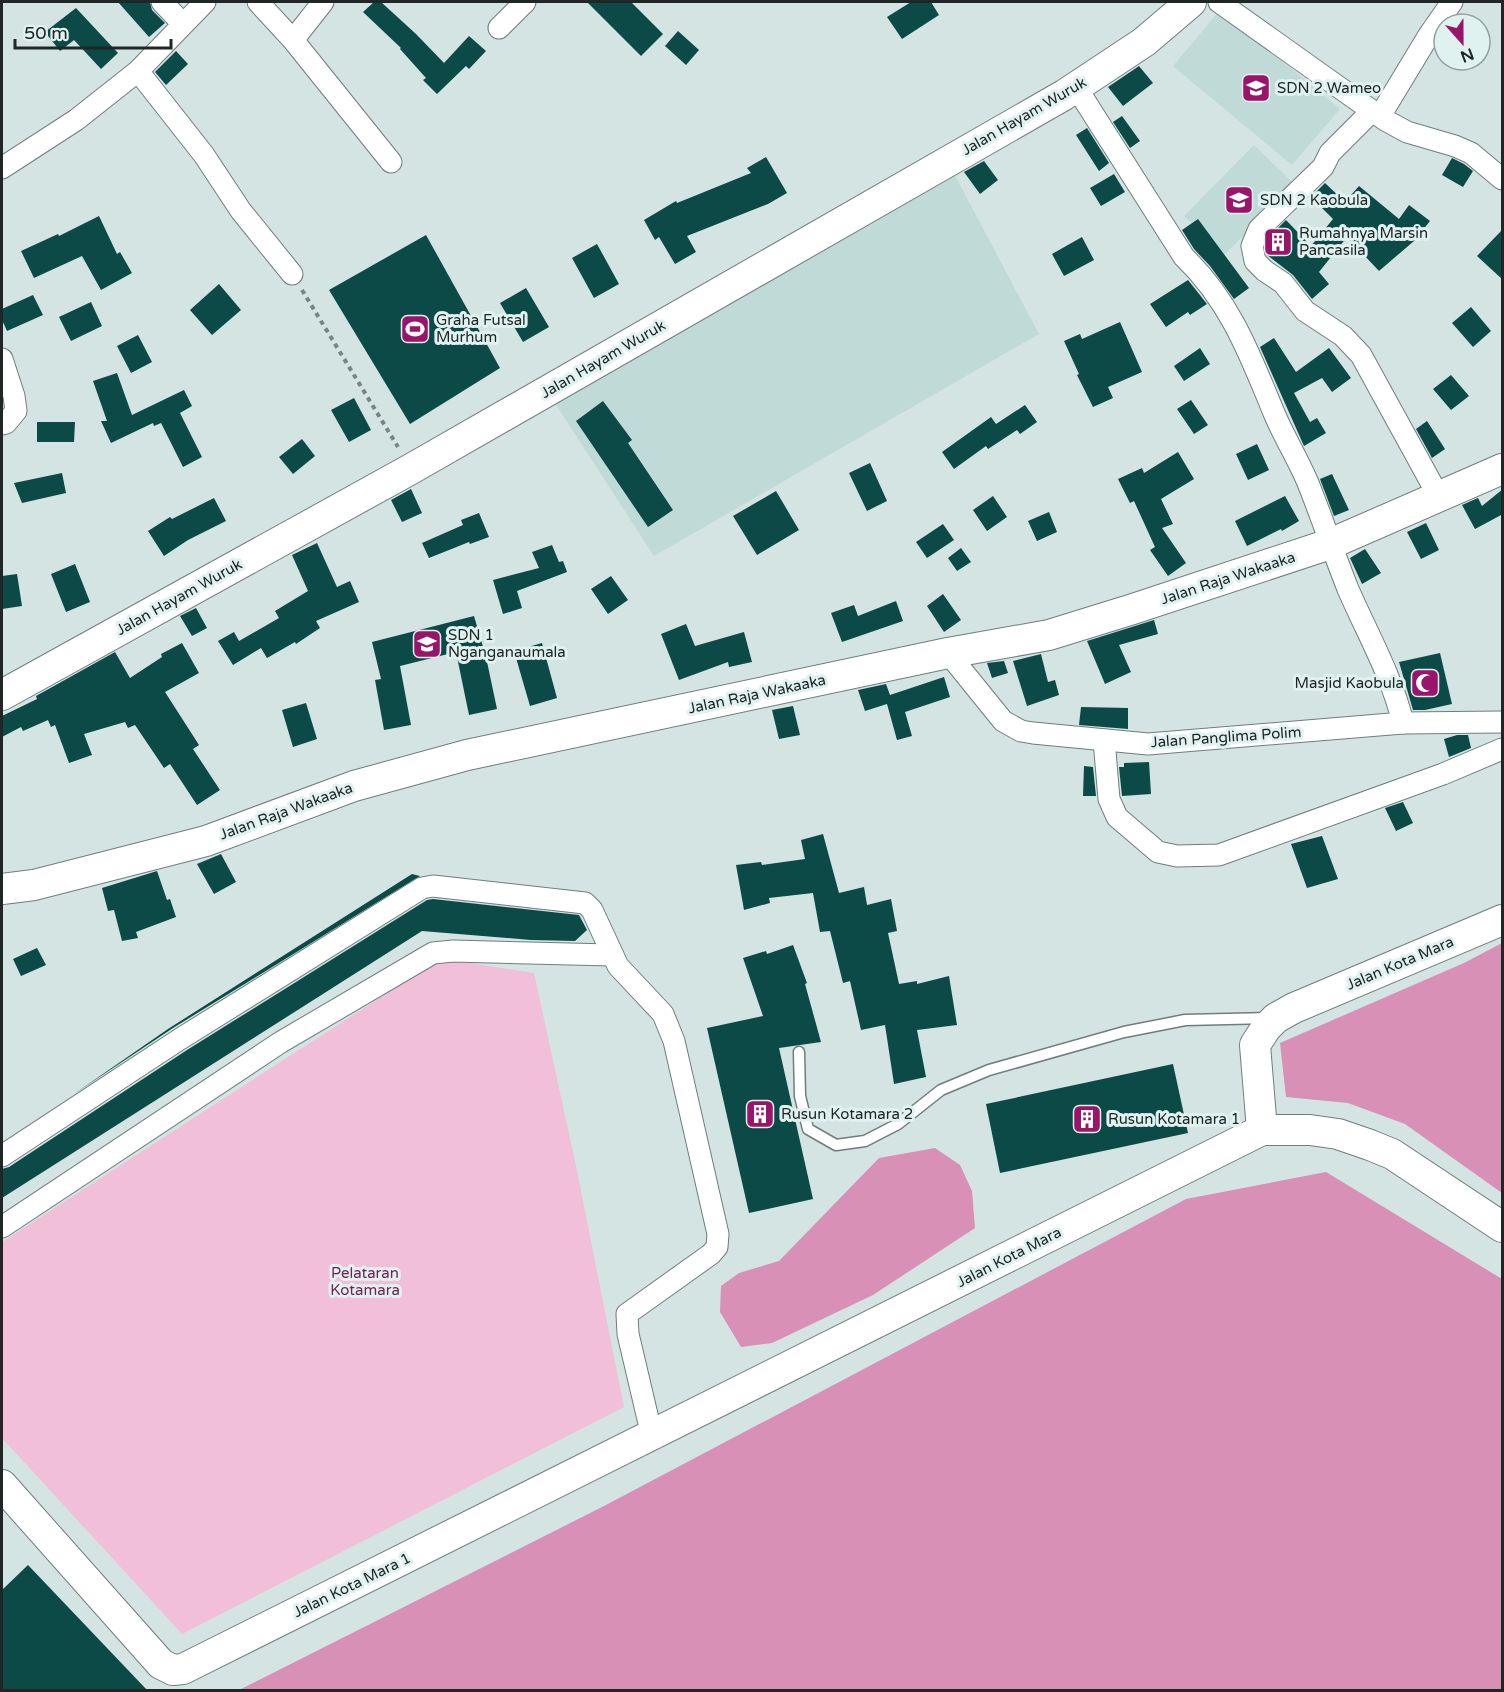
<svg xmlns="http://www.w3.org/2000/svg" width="1504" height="1692" font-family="'Varela Round',sans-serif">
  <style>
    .built { fill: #c0dad7 }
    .green { fill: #f1bfd8 }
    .water { fill: #d890b6 }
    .building { fill: #0b4a47 }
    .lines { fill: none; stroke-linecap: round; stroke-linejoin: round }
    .lane-casing { stroke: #6e7e7c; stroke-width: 13 }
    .street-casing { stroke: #6e7e7c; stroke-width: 23 }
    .secondary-casing { stroke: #6e7e7c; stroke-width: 32 }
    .path { stroke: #798484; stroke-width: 4; stroke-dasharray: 4.5 4.5; stroke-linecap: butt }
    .lane { stroke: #fff; stroke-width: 10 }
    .street { stroke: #fff; stroke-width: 21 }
    .secondary { stroke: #fff; stroke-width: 30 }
    .labels { text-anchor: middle; stroke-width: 6; stroke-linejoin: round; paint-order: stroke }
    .poi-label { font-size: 15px; fill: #202626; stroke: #e0f2f0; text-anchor: start }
    .street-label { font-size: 15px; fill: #202626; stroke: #e0f2f0 }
    .park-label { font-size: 15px; fill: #752155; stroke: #e0f2f0 }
  </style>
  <rect width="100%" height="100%" fill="#d3e4e3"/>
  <g class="built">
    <path d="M 1220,10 L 1340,109 L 1292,165 L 1173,66 Z"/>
    <path d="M 1254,145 L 1295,185 L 1224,255 L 1184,216 Z"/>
    <path d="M 951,168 L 1039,334 L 654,556 L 551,397 Z"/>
  </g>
  <path class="green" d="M 450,960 L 534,973 L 576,1166 L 624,1407 L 182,1634 L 2,1438 L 2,1242 L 429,966 Z"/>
  <g class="water">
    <path d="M 1502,943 L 1502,1193 L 1405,1124 L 1348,1103 L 1286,1097 L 1280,1043 L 1464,963 Z"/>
    <path d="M 935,1148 L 960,1165 L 972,1191 L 975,1228 L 873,1295 L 772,1343 L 741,1347 L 720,1312 L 721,1286 L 739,1273 L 779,1261 L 879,1158 Z"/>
    <path d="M 1326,1172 L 1502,1279 L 1502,1690 L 239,1690 L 604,1506 L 1186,1199 Z"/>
  </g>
  <g class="building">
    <path d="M 118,2 L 150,2 L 152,10 L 165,23 L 149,37 Z"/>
    <path d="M 374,2 L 381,2 L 416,34 L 444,63 L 469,36 L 486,51 L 469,69 L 466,66 L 437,94 L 423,80 L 426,78 L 400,49 L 401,48 L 363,12 Z"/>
    <path d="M 587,2 L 631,2 L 663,34 L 641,56 Z"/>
    <path d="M 911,2 L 931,2 L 939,15 L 902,39 L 887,17 Z"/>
    <path d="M 76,8 L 118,53 L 101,69 L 74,40 L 60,51 L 45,32 Z"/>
    <path d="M 678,31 L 699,50 L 686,65 L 665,46 Z"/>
    <path d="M 176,51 L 188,64 L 166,85 L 155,72 Z"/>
    <path d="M 1139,66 L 1153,83 L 1123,106 L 1108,87 Z"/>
    <path d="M 1122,116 L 1140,141 L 1130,148 L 1113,122 Z"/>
    <path d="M 1087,128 L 1109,163 L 1099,171 L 1076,135 Z"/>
    <path d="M 766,157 L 787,193 L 768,204 L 687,236 L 696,252 L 675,264 L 659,237 L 655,240 L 644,220 L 676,201 L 677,203 L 751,173 L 747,168 Z"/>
    <path d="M 1452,158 L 1464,164 L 1473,171 L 1463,187 L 1442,175 Z"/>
    <path d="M 984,161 L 998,180 L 980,194 L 964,172 Z"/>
    <path d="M 1114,174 L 1125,192 L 1101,206 L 1090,188 Z"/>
    <path d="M 1325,183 L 1345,202 L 1359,186 L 1399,219 L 1409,205 L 1430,221 L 1414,241 L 1379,271 L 1347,237 L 1319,272 L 1329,284 L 1312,299 L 1293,275 L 1267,255 L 1265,247 L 1270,236 L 1286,220 L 1311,246 L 1333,219 L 1311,197 Z"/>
    <path d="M 99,216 L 117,254 L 120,252 L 132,273 L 101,290 L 82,256 L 34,278 L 21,251 L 58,234 L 59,236 Z"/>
    <path d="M 1198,219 L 1249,288 L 1234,299 L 1210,266 L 1194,249 L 1182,230 Z"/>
    <path d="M 1503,229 L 1503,280 L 1477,256 Z"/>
    <path d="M 426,235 L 500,368 L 410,424 L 329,290 Z"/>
    <path d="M 1082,237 L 1094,260 L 1064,276 L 1052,254 Z"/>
    <path d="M 597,244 L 619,284 L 594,298 L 572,258 Z"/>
    <path d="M 1188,280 L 1207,304 L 1190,315 L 1188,312 L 1166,327 L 1150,304 Z"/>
    <path d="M 219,284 L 241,310 L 212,335 L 190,310 Z"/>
    <path d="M 526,288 L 549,327 L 523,342 L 500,303 Z"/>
    <path d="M 33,295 L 43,315 L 7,331 L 2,320 L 2,309 Z"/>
    <path d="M 91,302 L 102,326 L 71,341 L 59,317 Z"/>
    <path d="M 1471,307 L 1491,331 L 1473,347 L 1452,323 Z"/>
    <path d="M 1120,322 L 1142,372 L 1108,387 L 1113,398 L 1093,407 L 1077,375 L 1079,374 L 1064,341 L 1080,334 L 1082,339 Z"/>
    <path d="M 138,335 L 152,362 L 131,373 L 117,346 Z"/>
    <path d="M 1274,338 L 1296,372 L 1329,348 L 1351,378 L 1332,392 L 1322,378 L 1294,393 L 1310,422 L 1317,418 L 1326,433 L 1304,446 L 1260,347 Z"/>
    <path d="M 1200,348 L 1210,364 L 1184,381 L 1174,366 Z"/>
    <path d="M 117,373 L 132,415 L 184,390 L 192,406 L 180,413 L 202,457 L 183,467 L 161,423 L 154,426 L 153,423 L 111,443 L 101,421 L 107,421 L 93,381 Z"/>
    <path d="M 1451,375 L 1469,396 L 1451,410 L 1433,389 Z"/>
    <path d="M 354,398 L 371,430 L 349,442 L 331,410 Z"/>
    <path d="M 1191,400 L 1208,425 L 1194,434 L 1177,409 Z"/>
    <path d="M 603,401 L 632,440 L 628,443 L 673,510 L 648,527 L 576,421 Z"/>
    <path d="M 1025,405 L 1037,422 L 1020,434 L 1017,430 L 988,449 L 986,446 L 954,469 L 942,452 L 991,417 L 996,424 Z"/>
    <path d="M 1427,421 L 1445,449 L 1432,458 L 1416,429 Z"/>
    <path d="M 37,422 L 75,422 L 74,442 L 37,442 Z"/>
    <path d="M 302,439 L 315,456 L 293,474 L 279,457 Z"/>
    <path d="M 1257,444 L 1269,470 L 1248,480 L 1236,454 Z"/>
    <path d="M 1178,452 L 1194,479 L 1161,499 L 1173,524 L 1162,528 L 1186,563 L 1168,576 L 1150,550 L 1155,547 L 1134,501 L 1130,503 L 1118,479 L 1142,468 L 1144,473 Z"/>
    <path d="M 870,463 L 887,501 L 867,511 L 849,473 Z"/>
    <path d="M 62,473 L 66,493 L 22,503 L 14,483 Z"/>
    <path d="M 1332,474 L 1349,510 L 1334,516 L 1320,479 Z"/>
    <path d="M 411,489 L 422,513 L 402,522 L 391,500 Z"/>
    <path d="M 1503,489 L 1503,514 L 1475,529 L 1462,505 L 1478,498 L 1482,506 Z"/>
    <path d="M 776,491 L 799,530 L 757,555 L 733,516 Z"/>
    <path d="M 993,496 L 1007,517 L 987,531 L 973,510 Z"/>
    <path d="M 1285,496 L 1299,521 L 1282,531 L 1281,529 L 1247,546 L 1235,521 Z"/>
    <path d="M 214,498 L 226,521 L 188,540 L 164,556 L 148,531 L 170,517 L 172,519 Z"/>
    <path d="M 1049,512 L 1057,532 L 1037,541 L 1028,521 Z"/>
    <path d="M 479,513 L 489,537 L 470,544 L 469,542 L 429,558 L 422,543 L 463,525 L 461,520 Z"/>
    <path d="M 1426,523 L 1439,550 L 1421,559 L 1407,532 Z"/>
    <path d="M 943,524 L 954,540 L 927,558 L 916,542 Z"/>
    <path d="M 317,543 L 337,587 L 350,581 L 359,602 L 316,621 L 320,628 L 296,644 L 295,642 L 267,658 L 261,648 L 233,665 L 218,641 L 234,632 L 239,641 L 279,618 L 275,611 L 308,591 L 292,555 Z"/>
    <path d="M 552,545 L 559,562 L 563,561 L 567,572 L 517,591 L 522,608 L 503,614 L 493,580 L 539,568 L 532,552 Z"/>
    <path d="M 961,548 L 971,562 L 957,571 L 948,558 Z"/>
    <path d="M 1365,549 L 1381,573 L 1362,584 L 1350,558 Z"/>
    <path d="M 75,564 L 90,602 L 66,612 L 51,574 Z"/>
    <path d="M 17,574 L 22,606 L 2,609 L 2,576 Z"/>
    <path d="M 611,576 L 628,600 L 608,614 L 591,589 Z"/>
    <path d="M 943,594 L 961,620 L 944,632 L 927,606 Z"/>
    <path d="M 896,601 L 903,621 L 842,642 L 831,613 L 854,605 L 858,616 Z"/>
    <path d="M 196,608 L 207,628 L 192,636 L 180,616 Z"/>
    <path d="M 474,616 L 486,657 L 497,709 L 469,715 L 456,652 L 400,666 L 411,725 L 384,730 L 375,680 L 381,679 L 372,642 Z"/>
    <path d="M 1154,620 L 1158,634 L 1119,645 L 1131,672 L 1105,684 L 1087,641 Z"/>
    <path d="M 686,624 L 695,646 L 744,632 L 752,662 L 729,667 L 728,662 L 679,680 L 661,634 Z"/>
    <path d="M 182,643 L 199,673 L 165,692 L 199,745 L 193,749 L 220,790 L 197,805 L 170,764 L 164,768 L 135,725 L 128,728 L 125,722 L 84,734 L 92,755 L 69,763 L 55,725 L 51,727 L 48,720 L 23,731 L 21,727 L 2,737 L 2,716 L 37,699 L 36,696 L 115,652 L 130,678 L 162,657 L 161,654 Z"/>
    <path d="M 542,643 L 557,698 L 530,706 L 514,651 Z"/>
    <path d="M 1440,653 L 1452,704 L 1425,710 L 1413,710 L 1399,662 Z"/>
    <path d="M 1041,654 L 1048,682 L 1055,680 L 1059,695 L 1027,706 L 1013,661 Z"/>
    <path d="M 1004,661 L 1008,673 L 992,678 L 987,663 Z"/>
    <path d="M 944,677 L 950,697 L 905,712 L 912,736 L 897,740 L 887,704 L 865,711 L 858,690 L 886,684 L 890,695 Z"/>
    <path d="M 306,703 L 317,739 L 293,747 L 282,710 Z"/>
    <path d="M 793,706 L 800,735 L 779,739 L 772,710 Z"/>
    <path d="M 1081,707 L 1128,708 L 1128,729 L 1079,725 Z"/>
    <path d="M 1457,735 L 1468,735 L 1471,748 L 1449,757 L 1444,739 Z"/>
    <path d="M 1149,762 L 1151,794 L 1122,796 L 1119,767 L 1124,767 L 1124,763 Z"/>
    <path d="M 1084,766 L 1093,767 L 1096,796 L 1083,796 Z"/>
    <path d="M 1403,802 L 1413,823 L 1396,831 L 1385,808 Z"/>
    <path d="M 823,834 L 839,893 L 864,887 L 867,905 L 891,899 L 897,931 L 888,933 L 899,984 L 917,981 L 917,984 L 949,976 L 957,1025 L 917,1030 L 926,1077 L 894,1084 L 885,1025 L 861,1030 L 850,981 L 843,983 L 830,931 L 820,932 L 813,893 L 769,898 L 770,903 L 744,910 L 736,865 L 761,862 L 762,865 L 805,859 L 801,840 Z"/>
    <path d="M 1322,836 L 1338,879 L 1307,888 L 1291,844 Z"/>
    <path d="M 221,854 L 236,882 L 214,894 L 197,864 Z"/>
    <path d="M 157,871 L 167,900 L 170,899 L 176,917 L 136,932 L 138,938 L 122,941 L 114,910 L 108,911 L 102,888 Z"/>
    <path d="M 412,874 L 420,876 L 173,1028 L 74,1094 L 168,1029 Z"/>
    <path d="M 433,899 L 579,915 L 587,930 L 575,941 L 531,940 L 422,931 L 2,1198 L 2,1169 L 9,1167 L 187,1050 L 427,900 Z"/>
    <path d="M 793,945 L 807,983 L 805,984 L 821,1042 L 779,1048 L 813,1199 L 749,1213 L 707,1028 L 763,1016 L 743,958 L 766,951 L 767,954 Z"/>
    <path d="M 37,948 L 46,965 L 21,976 L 13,959 Z"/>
    <path d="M 1173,1064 L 1188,1133 L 1000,1173 L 986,1104 Z"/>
    <path d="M 28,1565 L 147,1690 L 2,1690 L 2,1590 Z"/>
  </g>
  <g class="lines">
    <g class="lane-casing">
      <path id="lane" d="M 799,1052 L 800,1096 L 808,1129 L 836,1145 L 865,1141 L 898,1124 L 941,1090 L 989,1070 L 1124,1032 L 1185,1020 L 1270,1018"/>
    </g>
    <g class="street-casing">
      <g id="street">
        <path d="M 162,2 L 183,24"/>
        <path d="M 258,2 L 293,40 L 391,162"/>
        <path d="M 1219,2 L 1385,120 L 1407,132 L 1455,146 L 1471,153 L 1502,179"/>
        <path d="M 499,28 L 525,2"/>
        <path d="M 293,40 L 323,2"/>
        <path d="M 138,71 L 204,155 L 241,211 L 292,274"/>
        <path d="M 1076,87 L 1184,257 C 1230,301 1250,355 1274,413 C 1284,437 1298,459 1308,483 C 1322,518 1334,554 1348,589 C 1367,633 1392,676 1403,723"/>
        <path d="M 1372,111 L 1330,153 L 1323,167 L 1259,229 L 1252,246 L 1255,261 L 1265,271 L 1283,283 L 1305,311 L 1343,336 L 1361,355 L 1439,497"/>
        <path d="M 1380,116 L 1429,35 L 1452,2"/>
        <path d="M 2,168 L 76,120 L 138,71 L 205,2"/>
        <path d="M 2,359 L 14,396 L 16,411 L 6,423 L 2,424"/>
        <path d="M 948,653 L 1003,721 L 1021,731 L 1033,733 L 1148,744 L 1403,723 L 1502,722"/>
        <path d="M 1104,740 L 1109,799 L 1117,817 L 1158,852 L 1177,856 L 1219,855 L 1443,774 L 1502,749"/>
        <path d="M 2,1156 L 180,1039 L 422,888 L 433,886 L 585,903 L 592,910 L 618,966 L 663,1014 L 674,1041 L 718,1234 L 717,1247 L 711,1254 L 627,1314 L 628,1334 L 652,1436"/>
        <path d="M 2,1227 L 281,1042 L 433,953 L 453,951 L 611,955"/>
      </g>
    </g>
    <g class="secondary-casing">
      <g id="secondary">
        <path d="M 2,695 L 411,469 L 1064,95 L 1144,42 L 1191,2"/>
        <path d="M 2,889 L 34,885 L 206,841 L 354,786 L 467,755 L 948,653 L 1049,635 L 1133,609 L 1330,544 L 1502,469"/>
        <path d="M 1262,1130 L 1255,1045 L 1266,1028 L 1276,1018 L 1294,1008 L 1502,920"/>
        <path d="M 2,1485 L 161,1664 L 173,1670 L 183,1669 L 1262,1130 L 1310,1130 L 1338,1134 L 1370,1145 L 1392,1154 L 1502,1227"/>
      </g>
    </g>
    <path class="path" d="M 302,290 L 398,447"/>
    <use href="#lane" class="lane"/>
    <use href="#street" class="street"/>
    <use href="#secondary" class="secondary"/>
  </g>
  <defs>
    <g id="school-square" transform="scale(1.5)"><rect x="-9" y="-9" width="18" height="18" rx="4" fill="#98156b" stroke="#e0f2f0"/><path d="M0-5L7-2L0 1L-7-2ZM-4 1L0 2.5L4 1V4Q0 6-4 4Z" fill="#fff"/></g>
    <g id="building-square" transform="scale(1.5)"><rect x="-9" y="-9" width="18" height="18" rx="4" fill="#98156b" stroke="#e0f2f0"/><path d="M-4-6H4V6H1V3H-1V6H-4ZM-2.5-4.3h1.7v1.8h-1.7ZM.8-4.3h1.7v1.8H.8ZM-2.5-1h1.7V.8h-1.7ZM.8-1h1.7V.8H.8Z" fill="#fff"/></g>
    <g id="stadium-square" transform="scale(1.5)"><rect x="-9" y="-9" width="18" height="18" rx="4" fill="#98156b" stroke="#e0f2f0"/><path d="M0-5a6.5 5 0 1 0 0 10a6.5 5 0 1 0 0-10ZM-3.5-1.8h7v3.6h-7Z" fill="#fff"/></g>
    <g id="mosque-square" transform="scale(1.5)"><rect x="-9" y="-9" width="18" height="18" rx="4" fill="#98156b" stroke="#e0f2f0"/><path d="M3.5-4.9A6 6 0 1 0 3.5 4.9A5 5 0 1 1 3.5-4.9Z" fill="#fff"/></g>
  </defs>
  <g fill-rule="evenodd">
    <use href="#school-square" x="1256" y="88"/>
    <use href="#school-square" x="1239" y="200"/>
    <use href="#building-square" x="1278" y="242"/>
    <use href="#stadium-square" x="415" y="329"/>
    <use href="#school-square" x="427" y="644"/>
    <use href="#mosque-square" x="1425" y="683"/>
    <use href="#building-square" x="760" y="1114"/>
    <use href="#building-square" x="1087" y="1119"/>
  </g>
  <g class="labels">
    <g class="poi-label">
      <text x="1277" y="93">SDN 2 Wameo</text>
      <text x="1260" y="205">SDN 2 Kaobula</text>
      <text x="1299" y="238">Rumahnya Marsin<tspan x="1299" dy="17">Pancasila</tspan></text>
      <text x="436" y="325">Graha Futsal<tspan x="436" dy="17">Murhum</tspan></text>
      <text x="448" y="640">SDN 1<tspan x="448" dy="17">Nganganaumala</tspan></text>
      <text x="1404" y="688" text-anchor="end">Masjid Kaobula</text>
      <text x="781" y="1119">Rusun Kotamara 2</text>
      <text x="1108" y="1124">Rusun Kotamara 1</text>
    </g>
    <g class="street-label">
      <text transform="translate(1024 116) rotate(-30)" y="5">Jalan Hayam Wuruk</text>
      <text transform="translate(603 359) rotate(-30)" y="5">Jalan Hayam Wuruk</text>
      <text transform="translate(1228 578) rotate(-18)" y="5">Jalan Raja Wakaaka</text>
      <text transform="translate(179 597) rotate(-29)" y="5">Jalan Hayam Wuruk</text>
      <text transform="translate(757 694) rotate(-12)" y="5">Jalan Raja Wakaaka</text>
      <text transform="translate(1226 737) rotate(-4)" y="5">Jalan Panglima Polim</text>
      <text transform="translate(286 811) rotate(-20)" y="5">Jalan Raja Wakaaka</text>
      <text transform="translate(1400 963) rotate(-23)" y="5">Jalan Kota Mara</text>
      <text transform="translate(1009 1257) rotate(-27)" y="5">Jalan Kota Mara</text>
      <text transform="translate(352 1585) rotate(-26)" y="5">Jalan Kota Mara 1</text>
    </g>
    <g class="park-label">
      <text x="365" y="1278">Pelataran<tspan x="365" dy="17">Kotamara</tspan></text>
    </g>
  </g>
  <rect width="1504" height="1692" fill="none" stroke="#202626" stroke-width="6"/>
  <g transform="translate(1462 42) rotate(159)"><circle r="28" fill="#e0f2f0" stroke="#93a09f" stroke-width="1.5"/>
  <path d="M0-4.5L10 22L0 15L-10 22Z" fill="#98156b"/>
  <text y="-9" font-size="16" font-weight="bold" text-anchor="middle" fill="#202626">N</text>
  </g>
  <path d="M15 39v9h156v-9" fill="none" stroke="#202626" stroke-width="3"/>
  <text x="24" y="39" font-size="18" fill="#202626" stroke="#e0f2f0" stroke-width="4.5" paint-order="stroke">50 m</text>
</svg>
